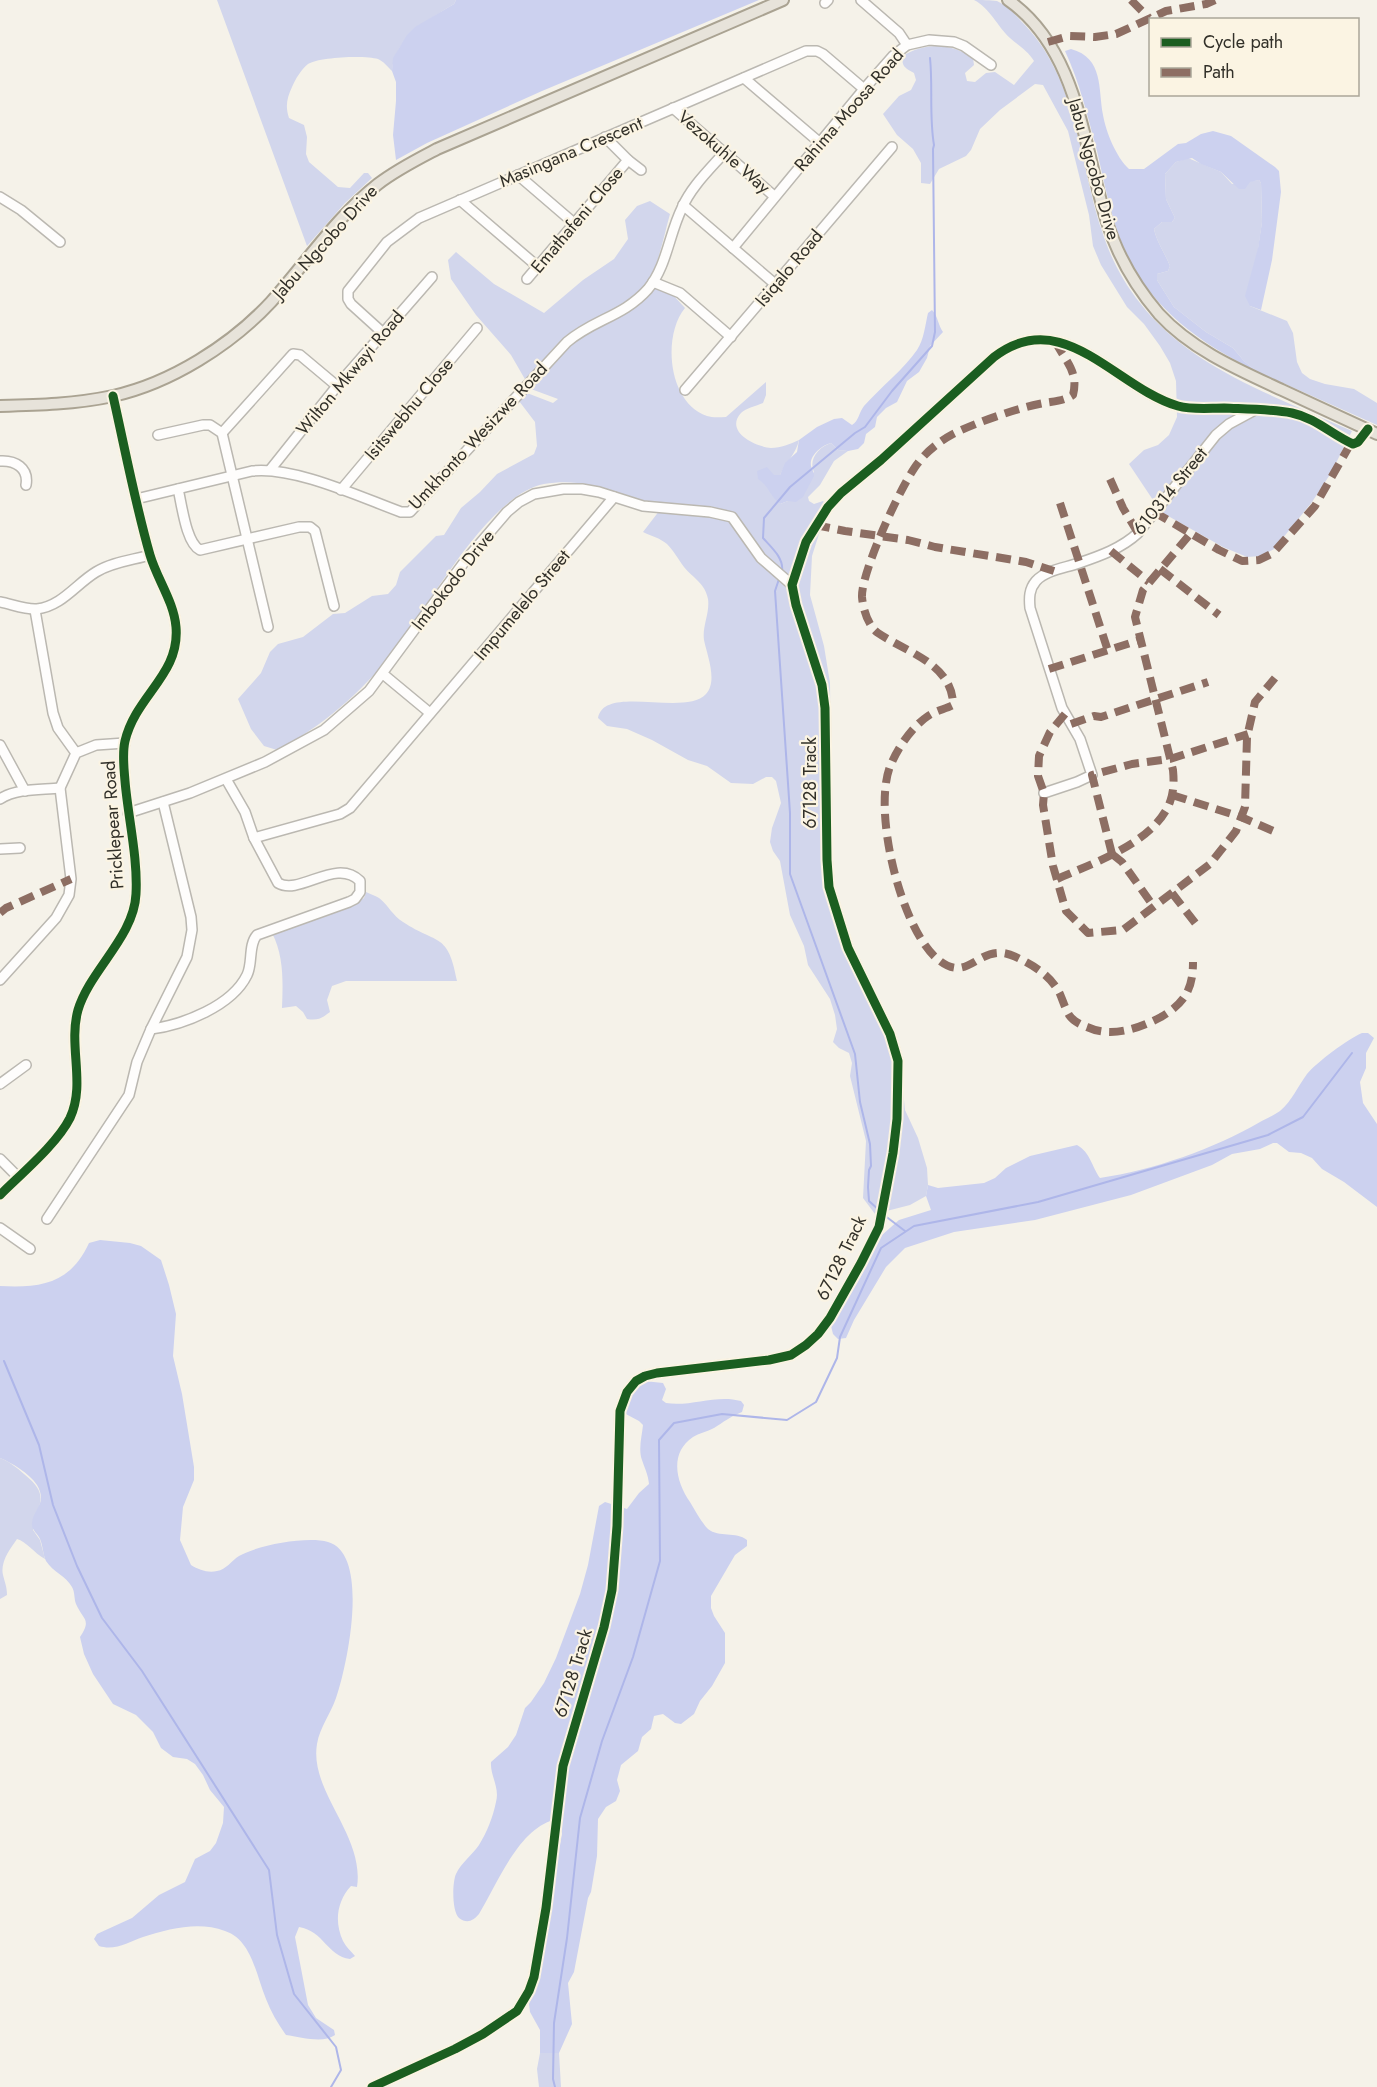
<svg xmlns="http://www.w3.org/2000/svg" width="1377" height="2087" font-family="Jost,sans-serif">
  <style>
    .green { fill: #d2d6ec }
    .forest { fill: #ccd1ef }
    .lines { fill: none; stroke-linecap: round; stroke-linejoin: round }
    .stream { stroke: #aeb6e9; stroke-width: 2 }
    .minor-casing { stroke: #bbb8b1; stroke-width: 12 }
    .major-casing { stroke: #aaa392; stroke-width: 14 }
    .minor { stroke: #fefdfc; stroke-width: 9 }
    .major { stroke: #e7e3da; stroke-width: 10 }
    .quiet { stroke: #8d6e63; stroke-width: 8; stroke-dasharray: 15 8; stroke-linecap: butt }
    .cycleway-casing { stroke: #fbf4e3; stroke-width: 13 }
    .cycleway { stroke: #1b5e20; stroke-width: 9 }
    .labels { text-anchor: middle; stroke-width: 4.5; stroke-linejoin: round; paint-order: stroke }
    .street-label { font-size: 18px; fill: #323029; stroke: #fbf4e3 }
  </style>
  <rect width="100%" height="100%" fill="#f5f2e9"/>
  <g class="green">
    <path d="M 217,0 L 456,0 L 454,4 C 428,20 395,37 392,71 C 388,67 383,61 378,59 C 365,55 319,57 308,64 C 301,70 296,78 292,87 C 287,98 285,106 289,118 L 304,125 L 307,137 L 306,154 L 309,162 L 338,187 L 350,188 L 364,173 L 368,173 L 372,178 L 345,203 L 307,246 Z"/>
    <path d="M 974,0 C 981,0 991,0 997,1 C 1006,5 1015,14 1021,21 C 1077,76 1079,161 1102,231 C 1110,257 1123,282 1140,303 C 1191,369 1278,397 1352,431 L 1331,473 L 1312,502 L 1274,549 L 1261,556 L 1247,557 L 1223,547 L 1161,512 L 1129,464 L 1144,450 L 1158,445 L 1169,435 L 1177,417 L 1176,381 L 1170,363 L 1160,346 L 1144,324 L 1127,307 L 1101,265 L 1093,246 L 1089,215 L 1068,131 L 1043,85 L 1035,84 L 1000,110 L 980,129 L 971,150 L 966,156 L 939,169 L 930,184 L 921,183 L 921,163 L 913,149 L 897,135 L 883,114 L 899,96 L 911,90 L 916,80 L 914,73 C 905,68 901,66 903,56 C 926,42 951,43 973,58 L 974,65 L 965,73 L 967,81 L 975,82 L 986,73 L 995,72 L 1014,85 L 1034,61 C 1028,51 1019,46 1010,38 C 997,26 990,8 974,0 Z"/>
    <path d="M 1188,158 L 1221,172 L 1232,184 L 1259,180 L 1261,183 L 1262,222 L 1250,306 L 1287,321 L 1293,333 L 1297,362 L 1302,373 L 1310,379 L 1325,384 L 1354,389 L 1377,403 L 1377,425 L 1256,371 L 1244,361 L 1233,348 L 1206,332 L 1174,307 L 1157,280 L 1157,274 L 1168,271 L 1170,266 C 1165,253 1157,243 1154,229 L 1162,222 L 1172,222 L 1175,218 L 1166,199 L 1165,174 L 1176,162 Z"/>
    <path d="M 650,201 L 670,214 C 663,238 659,267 644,288 C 627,311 597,315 574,330 C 555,343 541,364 526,381 L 511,355 L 476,315 L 451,279 L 448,260 L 456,252 L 494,284 L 544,313 L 583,280 L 614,259 L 628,239 L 625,220 L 637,206 Z"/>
    <path d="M 655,286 L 673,295 L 685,308 C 662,336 668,403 707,416 C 713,418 720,417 726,417 L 766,382 L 766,395 L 763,403 C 756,406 746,408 741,413 C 724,432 756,447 771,448 C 781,448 790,444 799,440 C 796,454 786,462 780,475 L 774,475 L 767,485 L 780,504 L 788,501 L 814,472 C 808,459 819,447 831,443 L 838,450 L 848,451 L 834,461 L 820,485 L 808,497 L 809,501 L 814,504 L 823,501 L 826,504 L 829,516 L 819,534 L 812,556 L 810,595 L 824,646 L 830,683 L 832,868 L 836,897 L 846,928 L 869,980 L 902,1080 L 905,1110 L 918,1138 L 927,1168 L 928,1185 L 926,1196 L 910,1205 L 875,1214 L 863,1198 L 866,1141 L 850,1076 L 852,1063 L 849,1053 L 839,1048 L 833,1042 L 837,1029 L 835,1015 L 830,999 L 808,965 L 804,946 L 790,915 L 780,861 L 773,851 L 770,842 L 772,828 L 781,803 L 776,781 L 772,777 L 766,777 L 753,784 L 731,783 L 707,766 L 688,760 L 652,740 L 627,729 L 607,726 L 598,718 C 604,684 685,717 706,694 C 718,681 707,655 704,640 C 702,626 710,613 708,599 C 705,583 693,578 684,567 C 678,559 674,551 667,544 C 660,538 651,536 643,532 L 663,506 C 620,497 590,476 544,484 C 487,495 427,610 392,654 C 359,694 323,726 277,750 L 264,746 L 251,729 L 238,699 L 261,673 L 270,652 L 278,644 L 303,637 L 333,614 L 345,613 L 372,596 L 388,594 L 396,585 L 400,572 L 436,536 L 444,535 L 461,508 L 480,492 L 497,474 L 534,454 L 537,446 L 535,422 L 519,401 L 527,393 L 553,403 L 558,399 L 531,389 C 546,371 560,351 579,338 C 607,318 635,317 655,286 Z"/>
    <path d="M 366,892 C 370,894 376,896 379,898 C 388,905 393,916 403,922 C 438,945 448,932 457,981 L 346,981 L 332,986 L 327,1000 L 330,1012 C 322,1018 318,1021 307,1019 L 303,1012 L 296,1006 L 282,1008 C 283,982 284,956 272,933 L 355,904 L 364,898 Z"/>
    <path d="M 0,1458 C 10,1462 16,1467 24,1474 C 50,1495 39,1501 33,1530 L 40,1540 L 45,1559 C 34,1553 26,1541 17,1539 C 10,1549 0,1562 3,1575 C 5,1583 7,1587 7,1595 L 0,1599 Z"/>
    <path d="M 540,2053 L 559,2053 L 561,2087 L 539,2087 L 537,2069 Z"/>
  </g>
  <g class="forest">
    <path d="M 456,0 L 759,0 L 542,91 L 427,143 L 396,160 L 393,135 L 396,101 L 396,82 L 392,71 L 393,58 L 407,35 L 415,27 L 454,4 Z"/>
    <path d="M 1071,49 C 1104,58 1098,89 1103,115 C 1106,132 1116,157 1129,169 L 1144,169 L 1178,144 L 1186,143 L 1201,134 L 1213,131 L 1231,136 L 1275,167 L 1279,171 L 1281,192 L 1272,260 L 1261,310 L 1250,306 L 1245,296 L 1258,248 L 1262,222 L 1261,183 L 1259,180 L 1250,182 L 1245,189 L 1239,189 L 1221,172 L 1201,164 L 1192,158 L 1176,162 L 1165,174 L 1166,199 L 1175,218 L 1172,222 L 1162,222 L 1154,229 C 1157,243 1165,253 1170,266 L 1168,271 L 1157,274 L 1157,280 L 1174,307 L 1206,332 L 1233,348 L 1244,361 L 1256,371 C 1190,338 1140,300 1116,227 C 1108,202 1103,177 1097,151 C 1088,118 1080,83 1065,51 Z"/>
    <path d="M 932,310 C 938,316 938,325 943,332 L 930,346 L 927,358 L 919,372 L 907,381 L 897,402 L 886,408 L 877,417 L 875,427 L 866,434 L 864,443 L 858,449 L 848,451 L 838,450 L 831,443 C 823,445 809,455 811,466 C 812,469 814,472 814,476 L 803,497 L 796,502 L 788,501 L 780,504 C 769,495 769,486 758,479 L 757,471 L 767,467 L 774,475 L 780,475 L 785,463 L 797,452 L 799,440 L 817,427 L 834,419 L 842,418 L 852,425 C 859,421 859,412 864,406 C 880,388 905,368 917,350 C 924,339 925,326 928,313 Z"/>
    <path d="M 1362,1033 L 1368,1033 L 1374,1038 L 1366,1053 L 1366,1068 L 1360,1082 L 1363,1103 L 1377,1124 L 1377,1207 L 1344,1182 L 1322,1169 L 1312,1158 L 1301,1153 L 1289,1152 L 1277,1143 L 1273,1143 L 1260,1149 L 1232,1154 L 1212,1165 L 1131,1195 L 1035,1220 L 954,1232 L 905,1248 L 886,1267 L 854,1320 L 846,1338 L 838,1339 L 833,1334 L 831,1326 L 860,1278 L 882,1235 L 899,1220 L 931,1210 L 926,1196 L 928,1185 L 938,1188 L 984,1183 L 995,1178 L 1006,1168 L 1030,1156 L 1077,1145 C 1090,1152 1092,1167 1100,1178 C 1153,1170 1214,1149 1260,1122 C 1266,1119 1274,1115 1280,1111 C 1292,1101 1298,1086 1307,1074 C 1317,1062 1348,1039 1362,1033 Z"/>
    <path d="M 100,1240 L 130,1243 L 141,1246 L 161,1260 L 169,1285 L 176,1314 L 173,1356 L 182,1394 L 194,1467 L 194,1480 L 183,1507 L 180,1540 L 191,1565 C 199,1570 208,1573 217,1571 C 226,1570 232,1560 239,1556 C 258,1545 307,1536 328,1542 C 371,1554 347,1667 336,1698 C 330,1715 320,1727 317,1744 C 309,1792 365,1835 357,1887 L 351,1886 C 337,1901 334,1922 343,1941 C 346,1947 351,1951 355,1956 L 350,1959 C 327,1956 324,1931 299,1927 L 295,1937 L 308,2005 L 316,2018 L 334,2030 L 335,2035 C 323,2044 301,2037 286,2035 C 278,2024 271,2012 266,1999 C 256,1975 252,1940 225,1931 C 198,1921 169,1929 143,1937 C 129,1942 115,1951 99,1946 L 94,1939 L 97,1934 L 132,1918 L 159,1895 L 185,1882 L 195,1859 L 210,1851 L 216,1843 L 223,1823 L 224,1807 L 210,1790 L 203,1775 L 195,1764 L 187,1759 L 173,1757 L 161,1748 L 153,1732 L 136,1715 L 113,1704 L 93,1674 L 84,1654 L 80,1637 C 92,1619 83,1620 76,1604 C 74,1599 75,1592 72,1587 C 66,1576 53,1572 46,1561 C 43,1555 43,1546 40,1539 C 38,1534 31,1530 32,1523 C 33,1509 48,1504 37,1485 C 29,1473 12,1463 0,1458 L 0,1286 C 41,1288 70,1284 89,1243 Z"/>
    <path d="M 644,1381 L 663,1383 L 666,1389 L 662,1400 L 666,1403 C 691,1407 716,1394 741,1401 L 744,1405 L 742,1412 C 729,1417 724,1422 714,1428 C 707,1432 699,1433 693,1437 C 669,1453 676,1482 690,1502 C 695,1510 701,1522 708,1529 C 719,1538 736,1531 747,1540 L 747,1546 L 735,1555 L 711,1596 L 711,1608 L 714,1616 L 725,1633 L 725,1663 L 712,1686 L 700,1701 L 694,1714 L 681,1724 L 675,1723 L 663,1714 L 654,1716 L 651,1729 L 642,1737 L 638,1751 L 621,1765 L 617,1780 L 620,1791 L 616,1801 L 606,1807 L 598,1819 L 597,1856 L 591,1892 L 588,1898 L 574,1972 L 568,1983 L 572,2024 L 559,2053 L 540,2053 L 540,2030 L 530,2012 L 529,2004 L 539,1974 L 553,1880 L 562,1834 L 561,1825 L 554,1820 C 518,1829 497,1885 479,1914 C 473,1921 467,1924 459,1918 C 452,1912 452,1883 456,1874 C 461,1863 472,1855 479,1845 C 487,1832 493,1817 496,1802 C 500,1787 490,1776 491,1762 L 508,1747 L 516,1735 L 525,1708 L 531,1702 L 544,1683 L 556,1658 L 580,1594 L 588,1565 L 599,1506 L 605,1502 L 627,1509 L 639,1493 L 649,1484 C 648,1474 645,1469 642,1460 C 638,1449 642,1436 643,1425 L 639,1421 L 622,1412 L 635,1386 Z"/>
  </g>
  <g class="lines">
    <g class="stream">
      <path d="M 782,571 C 784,558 771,547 763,538 L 764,518 L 790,487 L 855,433 L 865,427 L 892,391 L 932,346 L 935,332 L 933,149 L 934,145 C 929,116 933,87 930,58"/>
      <path d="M 779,579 L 775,591 L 790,813 L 790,874 L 855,1054 L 860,1102 L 870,1144 L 871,1166 L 869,1170 L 868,1187 L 869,1201 L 880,1211"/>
      <path d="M 884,1215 L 905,1231"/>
      <path d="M 4,1361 L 39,1445 L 53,1505 L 77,1566 L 102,1618 L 142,1671 L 269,1870 L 277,1935 L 294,1994 L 336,2047 L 341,2070 L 331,2087"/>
      <path d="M 555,2087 L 553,2079 L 554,2023 L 567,1938 L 580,1818 L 602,1741 L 633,1657 L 660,1561 L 659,1440 L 674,1423 L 722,1414 L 787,1420 L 816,1402 L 837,1358 L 840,1337 L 881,1248 L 914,1226 L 1038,1202 L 1268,1135 L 1303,1117 L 1352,1053"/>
    </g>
    <g class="minor-casing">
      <g id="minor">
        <path d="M 861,0 L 899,33 L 907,45"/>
        <path d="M 825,3 L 828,0"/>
        <path d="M 744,78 L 819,142"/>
        <path d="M 673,108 L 774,196"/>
        <path d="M 628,160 L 641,170"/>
        <path d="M 518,175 L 575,224"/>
        <path d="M 0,197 L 21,210 L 60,242"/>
        <path d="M 460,200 L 537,266"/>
        <path d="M 683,205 L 775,284"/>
        <path d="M 733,248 L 864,89 L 893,56 L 907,45 L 929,40 L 954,42 L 964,46 L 991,65"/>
        <path d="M 527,279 L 628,160 L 605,137"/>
        <path d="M 653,282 L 680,293 L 731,337"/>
        <path d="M 383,333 L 351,304 L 348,299 L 348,291 L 387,242 L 419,218 L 806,51 L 817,51 L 823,54 L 864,89"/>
        <path d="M 685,390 L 892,147"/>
        <path d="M 222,433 L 293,354 L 300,355 L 337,386"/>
        <path d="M 158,435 L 203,425 L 210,425 L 222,433 L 268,627"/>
        <path d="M 0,461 C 15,460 29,468 26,485"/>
        <path d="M 270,470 L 337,386 L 432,277"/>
        <path d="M 178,489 C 182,505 186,543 200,550 L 299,527 L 310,527 L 315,531 L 334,606"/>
        <path d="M 341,490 L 477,328"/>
        <path d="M 136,499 L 252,471 C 294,466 360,497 401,512 L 410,512 L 567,342 C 594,319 623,317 648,289 C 667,266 669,234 682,208 C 691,187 709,170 724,153"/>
        <path d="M 0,602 C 11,604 26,610 37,609 C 62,606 76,584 96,572 C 112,562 133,560 150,555"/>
        <path d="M 35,610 L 53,713 L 58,728 L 76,753"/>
        <path d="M 383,674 L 430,713"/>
        <path d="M 0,745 L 25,791"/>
        <path d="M 1044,793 L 1077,782 L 1092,775 L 1080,739 L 1062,708 L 1030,608 C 1029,598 1029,589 1036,581 C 1046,570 1065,568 1079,563 C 1100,556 1122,548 1138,533 L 1216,435 L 1229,424 L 1253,411"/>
        <path d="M 0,799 C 17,788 41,790 60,788"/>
        <path d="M 128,813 L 190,793 L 265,762 L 324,730 L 369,691 L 465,561 L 507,512 L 519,502 L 534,494 L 563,489 L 582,489 L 599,492 L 643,506 L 710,512 L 732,517 L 761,558 L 792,585"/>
        <path d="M 254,838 L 340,814 L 350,808 L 614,497"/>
        <path d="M 0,849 L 20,848"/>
        <path d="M 0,980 L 56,918 L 69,895 L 71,879 L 60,788 L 76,753 L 96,745 L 125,743"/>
        <path d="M 151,1029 C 183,1025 232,1006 247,975 C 253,963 248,945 257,935 L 349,902 L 355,899 L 360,892 L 360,881 C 336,857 300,896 278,883 L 254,838 L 245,812 L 226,779"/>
        <path d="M 0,1084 L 26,1065"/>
        <path d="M 0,1159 L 18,1177"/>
        <path d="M 0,1195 C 21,1174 57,1144 70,1118 C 86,1084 68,1046 78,1010 C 90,970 134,937 136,894 C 138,858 128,817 125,781 C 124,768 122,754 125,741 C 136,695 180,675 176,627 C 174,602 157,579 150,555 C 135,503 125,449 113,396"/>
        <path d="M 47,1219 L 129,1095 L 137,1062 L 151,1029 L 187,957 L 192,930 L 191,917 L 163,802"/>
        <path d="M 0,1228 L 30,1249"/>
        <path d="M 372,2087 L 455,2049 L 483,2034 L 517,2011 L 529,1991 L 534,1977 L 546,1908 L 563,1766 L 604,1627 L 612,1590 L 617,1526 L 620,1411 L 627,1392 L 636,1381 L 645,1376 L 657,1373 L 769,1360 L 791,1355 L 806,1345 L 818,1334 L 830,1318 L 861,1263 L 879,1227 L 893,1153 L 897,1119 L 898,1061 L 890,1034 L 848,948 L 829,887 L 827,860 L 825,708 L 822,685 L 796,605 L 792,585 L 806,542 L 828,507 L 841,493 L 881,460 L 994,357 C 1063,304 1116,388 1178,406 C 1193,410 1209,408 1224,408 C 1246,409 1270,409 1292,413 C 1316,418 1332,435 1353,444 L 1358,442 L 1368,429"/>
      </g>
    </g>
    <g class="major-casing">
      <g id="major">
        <path d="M 1008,0 C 1078,49 1083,144 1106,219 C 1117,255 1135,286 1159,314 C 1192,350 1239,370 1282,390 C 1314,405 1345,419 1377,434"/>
        <path d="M 0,406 C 38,405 76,404 113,396 C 171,383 231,345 271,302 C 305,264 338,215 378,184 C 396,170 416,160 437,149 L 783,0"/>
      </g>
    </g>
    <use href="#minor" class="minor"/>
    <use href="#major" class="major"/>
    <g class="quiet">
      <path d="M 1131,0 L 1149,18"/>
      <path d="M 1048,42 L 1069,36 L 1095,37 L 1116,34 L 1166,11 L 1206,4 L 1215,0"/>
      <path d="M 1055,341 C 1065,361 1079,371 1073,395 C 1062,402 1052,401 1039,404 C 1015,409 975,423 953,434 C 940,441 927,451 918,463 C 902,483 861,572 862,597 C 863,609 868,626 878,633 C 906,652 953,664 953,705 C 945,709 935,711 928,716 C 913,726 899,746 892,762 C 870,805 901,933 940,961 C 965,980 975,954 998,953 C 1007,952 1016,957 1024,961 C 1039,969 1052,978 1060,994 C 1063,1001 1065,1008 1069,1015 C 1073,1021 1081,1025 1087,1027 C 1111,1038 1138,1029 1161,1017 C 1185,1003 1193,989 1193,962"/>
      <path d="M 1110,479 L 1123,508 L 1138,533"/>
      <path d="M 1060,503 L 1108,651"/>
      <path d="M 1154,512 L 1219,550 L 1242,561 L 1259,560 L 1273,553 L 1315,506 L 1351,443"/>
      <path d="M 815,525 L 845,531 L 908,540 L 935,547 L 1026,562 L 1054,571"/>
      <path d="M 1111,551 L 1149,582"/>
      <path d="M 1160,569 L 1219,615"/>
      <path d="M 1049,669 L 1140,640"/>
      <path d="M 1065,714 L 1050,732 L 1039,756 L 1038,776 L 1044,793 L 1043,805 L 1053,866 L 1066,911 L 1088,933 L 1123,930 L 1210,864 L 1236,831 L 1245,807 L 1247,737 L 1255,702 L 1275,678"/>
      <path d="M 1071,724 L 1094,716 L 1101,717 L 1208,682"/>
      <path d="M 1172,795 L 1241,817 L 1278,833"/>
      <path d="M 1112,854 L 1092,775 L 1132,764 L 1170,759 L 1248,734"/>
      <path d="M 1112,854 L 1122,862 L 1154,907"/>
      <path d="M 1057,879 C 1093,863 1154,843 1170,802 C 1174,791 1174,781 1173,770 L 1135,617 L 1143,590 L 1191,533"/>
      <path d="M 1172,893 L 1196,924"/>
      <path d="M 0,913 L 6,908 L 71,879"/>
    </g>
    <g class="cycleway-casing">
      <g id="cycleway">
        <path d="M 0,1195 C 21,1174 57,1144 70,1118 C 86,1084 68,1046 78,1010 C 90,970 134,937 136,894 C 138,858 128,817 125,781 C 124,768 122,754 125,741 C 136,695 180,675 176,627 C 174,602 157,579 150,555 C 135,503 125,449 113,396"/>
        <path d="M 372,2087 L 455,2049 L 483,2034 L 517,2011 L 529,1991 L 534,1977 L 546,1908 L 563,1766 L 604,1627 L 612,1590 L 617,1526 L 620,1411 L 627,1392 L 636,1381 L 645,1376 L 657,1373 L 769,1360 L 791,1355 L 806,1345 L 818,1334 L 830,1318 L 861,1263 L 879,1227 L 893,1153 L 897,1119 L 898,1061 L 890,1034 L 848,948 L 829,887 L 827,860 L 825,708 L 822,685 L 796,605 L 792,585 L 806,542 L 828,507 L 841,493 L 881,460 L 994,357 C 1063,304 1116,388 1178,406 C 1193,410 1209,408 1224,408 C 1246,409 1270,409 1292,413 C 1316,418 1332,435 1353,444 L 1358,442 L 1368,429"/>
      </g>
    </g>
    <use href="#cycleway" class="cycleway"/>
  </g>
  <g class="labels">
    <g class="street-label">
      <text transform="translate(849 110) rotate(-49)" y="6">Rahima Moosa Road</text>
      <text transform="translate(571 152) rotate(-23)" y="6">Masingana Crescent</text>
      <text transform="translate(724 152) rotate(41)" y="6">Vezokuhle Way</text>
      <text transform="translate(1094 169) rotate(74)" y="6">Jabu Ngcobo Drive</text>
      <text transform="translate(577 220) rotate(-50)" y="6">Emathafeni Close</text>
      <text transform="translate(325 242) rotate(-48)" y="6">Jabu Ngcobo Drive</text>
      <text transform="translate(789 268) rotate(-50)" y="6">Isiqalo Road</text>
      <text transform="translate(350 373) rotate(-50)" y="6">Wilton Mkwayi Road</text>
      <text transform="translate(409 409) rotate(-50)" y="6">Isitswebhu Close</text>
      <text transform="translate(478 436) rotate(-47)" y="6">Umkhonto Wesizwe Road</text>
      <text transform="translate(1170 491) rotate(-51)" y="6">610314 Street</text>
      <text transform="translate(453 580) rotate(-52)" y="6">Imbokodo Drive</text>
      <text transform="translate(522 605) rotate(-50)" y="6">Impumelelo Street</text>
      <text transform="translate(810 783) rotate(-90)" y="6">67128 Track</text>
      <text transform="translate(113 825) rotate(-94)" y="6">Pricklepear Road</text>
      <text transform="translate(841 1258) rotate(-64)" y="6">67128 Track</text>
      <text transform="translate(573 1673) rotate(-73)" y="6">67128 Track</text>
    </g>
  </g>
  <rect x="1149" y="18" width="210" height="78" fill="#fbf4e3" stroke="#aba699" stroke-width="1.5"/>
  <rect x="1161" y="38" width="30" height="9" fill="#1b5e20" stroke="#aba699" stroke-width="1.5"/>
  <text x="1203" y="48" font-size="18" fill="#323029">Cycle path</text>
  <rect x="1161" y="68" width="30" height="9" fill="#8d6e63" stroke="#aba699" stroke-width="1.5"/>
  <text x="1203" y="78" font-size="18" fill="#323029">Path</text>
</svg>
